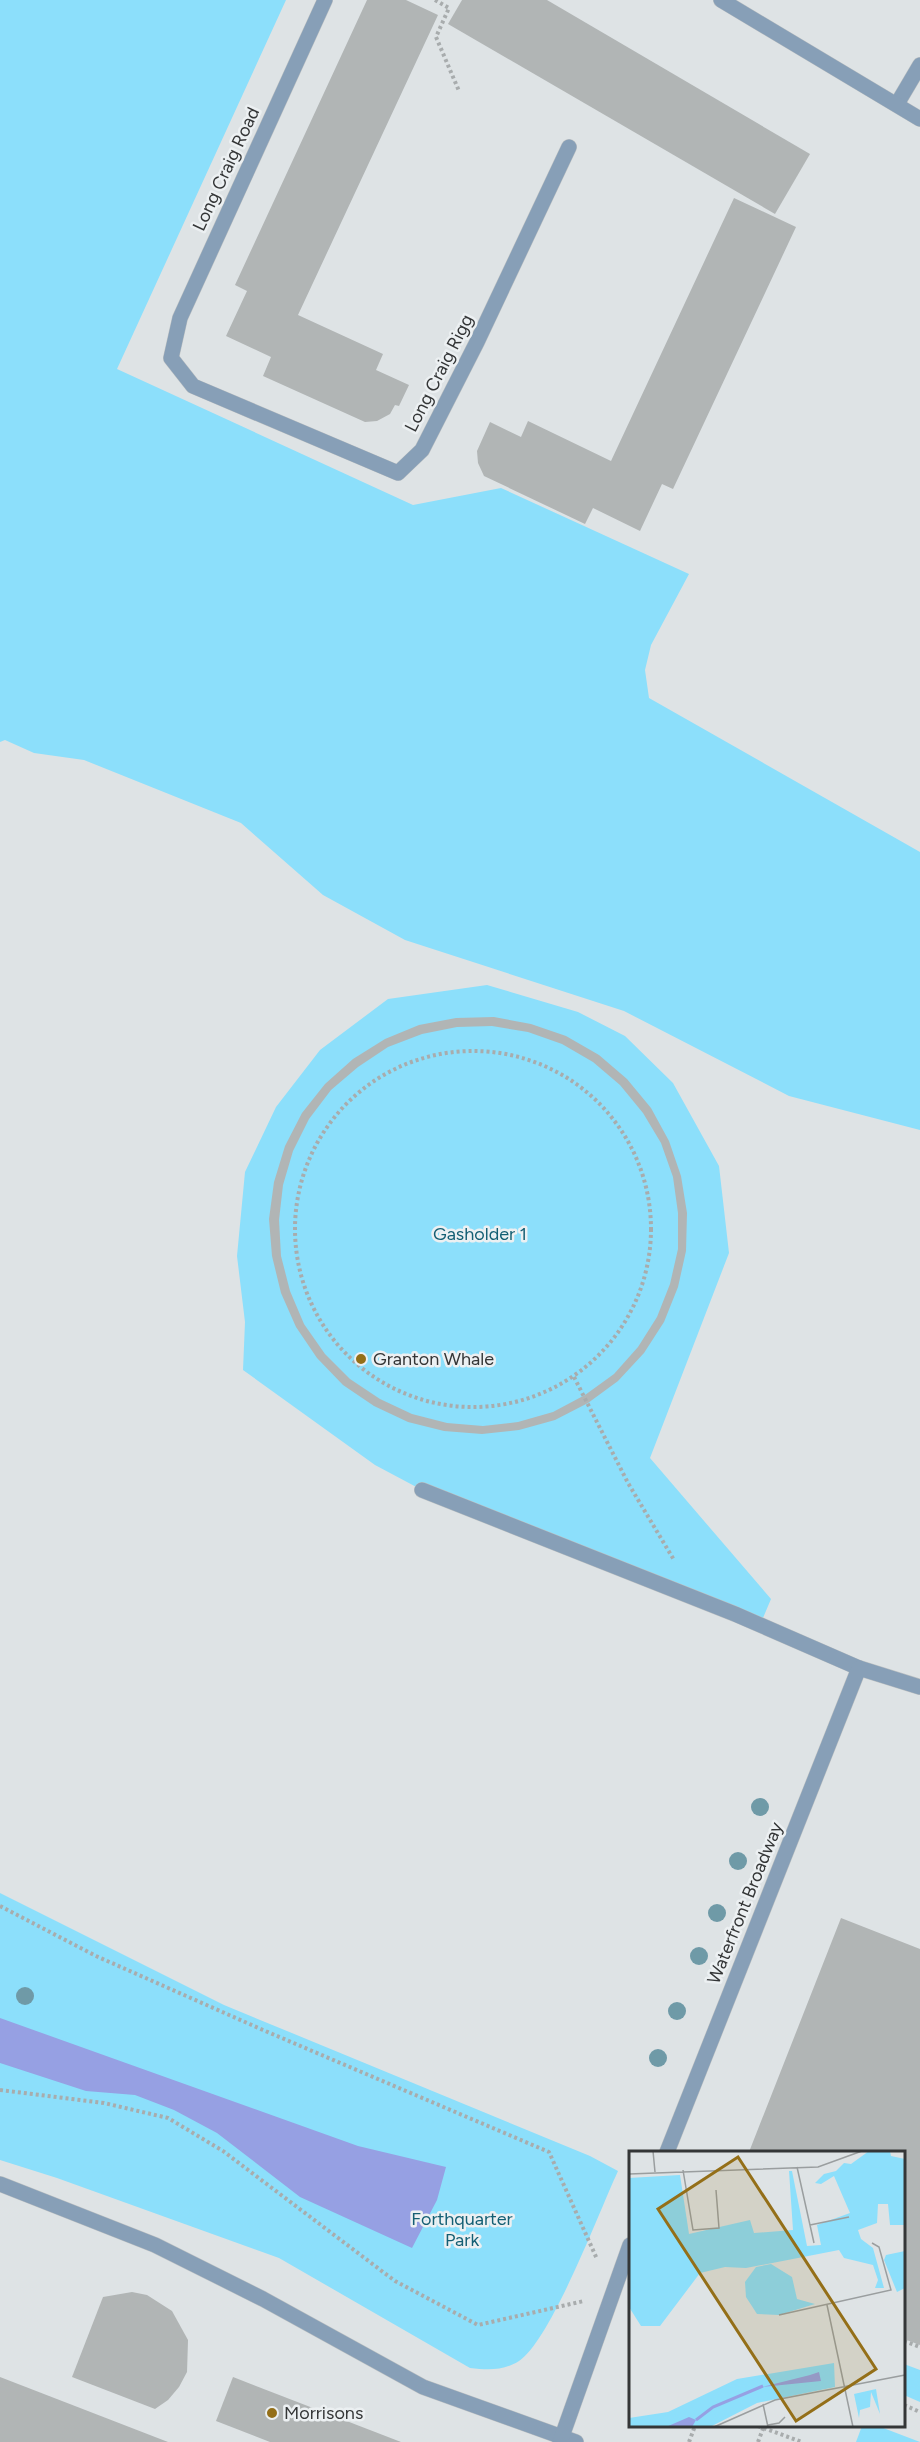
<svg xmlns="http://www.w3.org/2000/svg" width="920" height="2442" font-family="Figtree,sans-serif">
  <style>
    .green { fill: #8cdffb }
    .water { fill: #96a0e3 }
    .building { fill: #b1b5b5; fill-rule: evenodd }
    .lines { fill: none; stroke-linecap: round; stroke-linejoin: round }
    .service-casing { stroke: #bcc0c2; stroke-width: 16 }
    .minor-casing { stroke: #bcc0c2; stroke-width: 16 }
    .path { stroke: #a8acad; stroke-width: 4; stroke-dasharray: 3 3; stroke-linecap: butt }
    .service { stroke: #879fb7; stroke-width: 15 }
    .minor { stroke: #879fb7; stroke-width: 15 }
    .tree { fill: #6f9aa7 }
    .poi-dot { fill: #946f18; stroke: #ecf0f2; stroke-width: 2 }
    .labels { text-anchor: middle; stroke-width: 5; stroke-linejoin: round; paint-order: stroke }
    .street-label { font-size: 18px; fill: #343637; stroke: #ecf0f2 }
    .park-label { font-size: 18px; fill: #145f74; stroke: #ecf0f2 }
    .poi-label { font-size: 18px; fill: #343637; stroke: #ecf0f2; text-anchor: start }
    .inset-river { fill: none; stroke: #96a0e3; stroke-width: 3 }
    .inset-road { fill: none; stroke: #9a9e9f; stroke-width: 1.5 }
    .view { fill: #946f18; fill-opacity: 0.15; stroke: #946f18; stroke-width: 3 }
    .inset-edge { fill: none; stroke: #343637; stroke-width: 3 }
  </style>
  <rect width="100%" height="100%" fill="#dee3e5"/>
  <g class="green">
    <path d="M 0,0 L 286,0 L 117,369 L 413,505 L 501,488 L 689,574 L 651,645 L 645,670 L 649,698 L 920,852 L 920,1130 L 789,1096 L 624,1011 L 405,940 L 323,895 L 241,823 L 84,760 L 34,753 L 5,740 L 0,742 Z"/>
    <path d="M 487,985 L 578,1012 L 625,1036 L 673,1083 L 719,1166 L 729,1253 L 650,1458 L 771,1599 L 760,1625 L 422,1490 L 375,1465 L 243,1370 L 245,1322 L 237,1256 L 245,1172 L 276,1107 L 320,1050 L 388,999 Z"/>
    <path d="M 0,1893 L 224,2005 L 590,2156 L 618,2171 C 599,2212 551,2340 519,2361 C 503,2371 488,2370 470,2368 L 279,2258 L 57,2178 L 0,2160 Z"/>
    <path d="M 904,2364 L 920,2370 L 920,2402 L 904,2395 Z"/>
    <path d="M 862,2426 L 878,2426 L 920,2442 L 856,2442 Z"/>
  </g>
  <path class="water" d="M 0,2018 L 358,2146 L 446,2167 L 437,2200 L 412,2248 L 300,2197 L 217,2133 L 174,2110 L 135,2095 L 86,2091 L 0,2063 Z"/>
  <g class="building">
    <path d="M 367,0 L 406,0 L 438,15 L 298,315 L 383,354 L 376,370 L 409,385 L 399,406 L 395,405 L 390,414 L 377,421 L 365,422 L 263,376 L 271,357 L 226,336 L 247,291 L 235,285 Z"/>
    <path d="M 462,0 L 547,0 L 810,154 L 775,214 L 448,24 Z"/>
    <path d="M 734,198 L 796,227 L 673,489 L 662,484 L 640,531 L 593,508 L 585,524 L 484,476 L 478,463 L 477,451 L 490,422 L 521,437 L 528,421 L 611,461 Z"/>
    <path d="M 494,1017 L 531,1024 L 566,1036 L 599,1055 L 627,1079 L 651,1108 L 669,1141 L 681,1176 L 687,1213 L 686,1251 L 678,1287 L 664,1322 L 644,1353 L 618,1381 L 588,1403 L 555,1420 L 519,1430 L 482,1434 L 444,1431 L 408,1422 L 374,1406 L 343,1385 L 317,1358 L 296,1327 L 281,1293 L 272,1256 L 269,1219 L 274,1182 L 285,1146 L 302,1113 L 325,1084 L 353,1059 L 385,1039 L 419,1025 L 456,1018 ZM 492,1026 L 528,1032 L 562,1044 L 593,1062 L 620,1085 L 643,1113 L 661,1143 L 673,1177 L 678,1213 L 678,1249 L 670,1284 L 657,1317 L 638,1347 L 614,1374 L 585,1395 L 553,1412 L 518,1422 L 483,1426 L 447,1423 L 412,1414 L 380,1399 L 350,1379 L 325,1354 L 304,1324 L 290,1291 L 281,1256 L 279,1220 L 283,1185 L 293,1151 L 309,1119 L 331,1090 L 358,1067 L 388,1047 L 422,1034 L 457,1027 Z"/>
    <path d="M 841,1918 L 920,1949 L 920,2345 L 904,2339 L 904,2152 L 749,2152 Z"/>
    <path d="M 132,2292 L 147,2295 L 172,2311 L 188,2340 L 187,2372 L 179,2387 L 168,2400 L 155,2409 L 72,2377 L 103,2297 Z"/>
    <path d="M 0,2377 L 168,2442 L 0,2442 Z"/>
    <path d="M 233,2377 L 401,2442 L 270,2442 L 216,2421 Z"/>
  </g>
  <g class="lines">
    <g class="service-casing">
      <g id="service">
        <path d="M 325,0 L 180,318 L 171,358 L 193,386 L 398,473 L 422,450 L 477,342 L 569,147"/>
        <path d="M 897,104 L 920,65"/>
        <path d="M 422,1490 L 735,1614 L 859,1668"/>
      </g>
    </g>
    <g class="minor-casing">
      <g id="minor">
        <path d="M 721,0 L 920,119"/>
        <path d="M 667,2152 L 859,1668 L 920,1687"/>
        <path d="M 0,2184 L 155,2245 L 263,2299 L 423,2387 L 576,2442"/>
        <path d="M 560,2442 L 630,2245"/>
      </g>
    </g>
    <g class="path">
      <path d="M 435,0 L 449,8 L 436,37 L 459,91"/>
      <circle cx="473" cy="1229" r="178"/>
      <path d="M 574,1377 L 628,1483 L 674,1560"/>
      <path d="M 0,1906 L 96,1956 L 263,2030 L 549,2152 L 597,2259"/>
      <path d="M 0,2090 L 104,2103 L 168,2118 L 223,2151 L 395,2281 L 478,2325 L 584,2301"/>
      <path d="M 904,2341 L 920,2347"/>
      <path d="M 904,2405 L 920,2412"/>
      <path d="M 758,2426 L 802,2442"/>
      <path d="M 689,2442 L 695,2426"/>
      <path d="M 758,2442 L 764,2426"/>
    </g>
    <use href="#service" class="service"/>
    <use href="#minor" class="minor"/>
  </g>
  <g class="tree">
    <circle cx="760" cy="1807" r="9"/>
    <circle cx="738" cy="1861" r="9"/>
    <circle cx="717" cy="1913" r="9"/>
    <circle cx="699" cy="1956" r="9"/>
    <circle cx="25" cy="1996" r="9"/>
    <circle cx="677" cy="2011" r="9"/>
    <circle cx="658" cy="2058" r="9"/>
  </g>
  <g class="poi-dot">
    <circle cx="361" cy="1359" r="6"/>
    <circle cx="272" cy="2413" r="6"/>
  </g>
  <g class="labels">
    <g class="street-label">
      <text transform="translate(226 169) rotate(-65)" y="6">Long Craig Road</text>
      <text transform="translate(439 373) rotate(-63)" y="6">Long Craig Rigg</text>
      <text transform="translate(745 1903) rotate(-68)" y="6">Waterfront Broadway</text>
    </g>
    <g class="park-label">
      <text x="480" y="1240">Gasholder 1</text>
      <text x="462" y="2225">Forthquarter<tspan x="462" dy="21">Park</tspan></text>
    </g>
    <g class="poi-label">
      <text x="373" y="1365">Granton Whale</text>
      <text x="284" y="2419">Morrisons</text>
    </g>
  </g>
  <g transform="translate(629 2151)">
    <rect width="276" height="276" fill="#dee3e5"/>
    <path d="M 240,0 L 261,0 L 262,5 L 276,8 L 276,74 L 261,74 L 259,53 L 249,53 L 248,72 L 229,79 L 232,88 L 244,97 L 255,137 L 246,137 L 249,129 L 244,114 L 215,107 L 210,99 L 117,117 L 96,116 L 71,122 L 31,175 L 12,175 L 0,156 L 0,27 L 51,24 L 60,83 L 121,69 L 125,82 L 164,79 L 160,20 L 163,20 L 178,95 L 192,94 L 188,74 L 221,62 L 205,25 L 192,33 L 186,32 L 195,23 L 207,20 L 215,12 L 222,13 ZM 276,100 L 276,137 L 268,141 L 255,109 L 257,104 ZM 142,113 L 163,126 L 168,148 L 186,153 L 150,164 L 128,163 L 117,146 L 116,131 L 127,116 ZM 205,212 L 206,236 L 128,252 L 81,276 L 0,276 L 0,267 L 39,261 L 108,228 ZM 247,238 L 251,263 L 242,241 L 241,256 L 231,259 L 230,267 L 225,243 Z" fill="#8cdffb"/>
    <path d="M 190,221 L 192,230 L 133,236 L 181,224 ZM 60,266 L 67,269 L 63,276 L 37,276 Z" fill="#96a0e3"/>
    <path class="inset-river" d="M 67,269 L 84,256 L 134,235"/>
    <path class="inset-road" d="M 24,0 L 26,21M 168,16 L 185,92M 54,19 L 64,79 L 90,77 L 87,39M 0,23 L 189,16 L 233,0M 181,74 L 220,66M 198,154 L 224,276M 150,164 L 262,139 L 250,96 L 243,92M 134,253 L 139,276M 139,274 L 150,272 L 156,266M 85,276 L 146,249 L 276,224"/>
    <path class="view" d="M 109,6 L 247,218 L 167,270 L 29,58 Z"/>
    <rect width="276" height="276" class="inset-edge"/>
  </g>
</svg>
